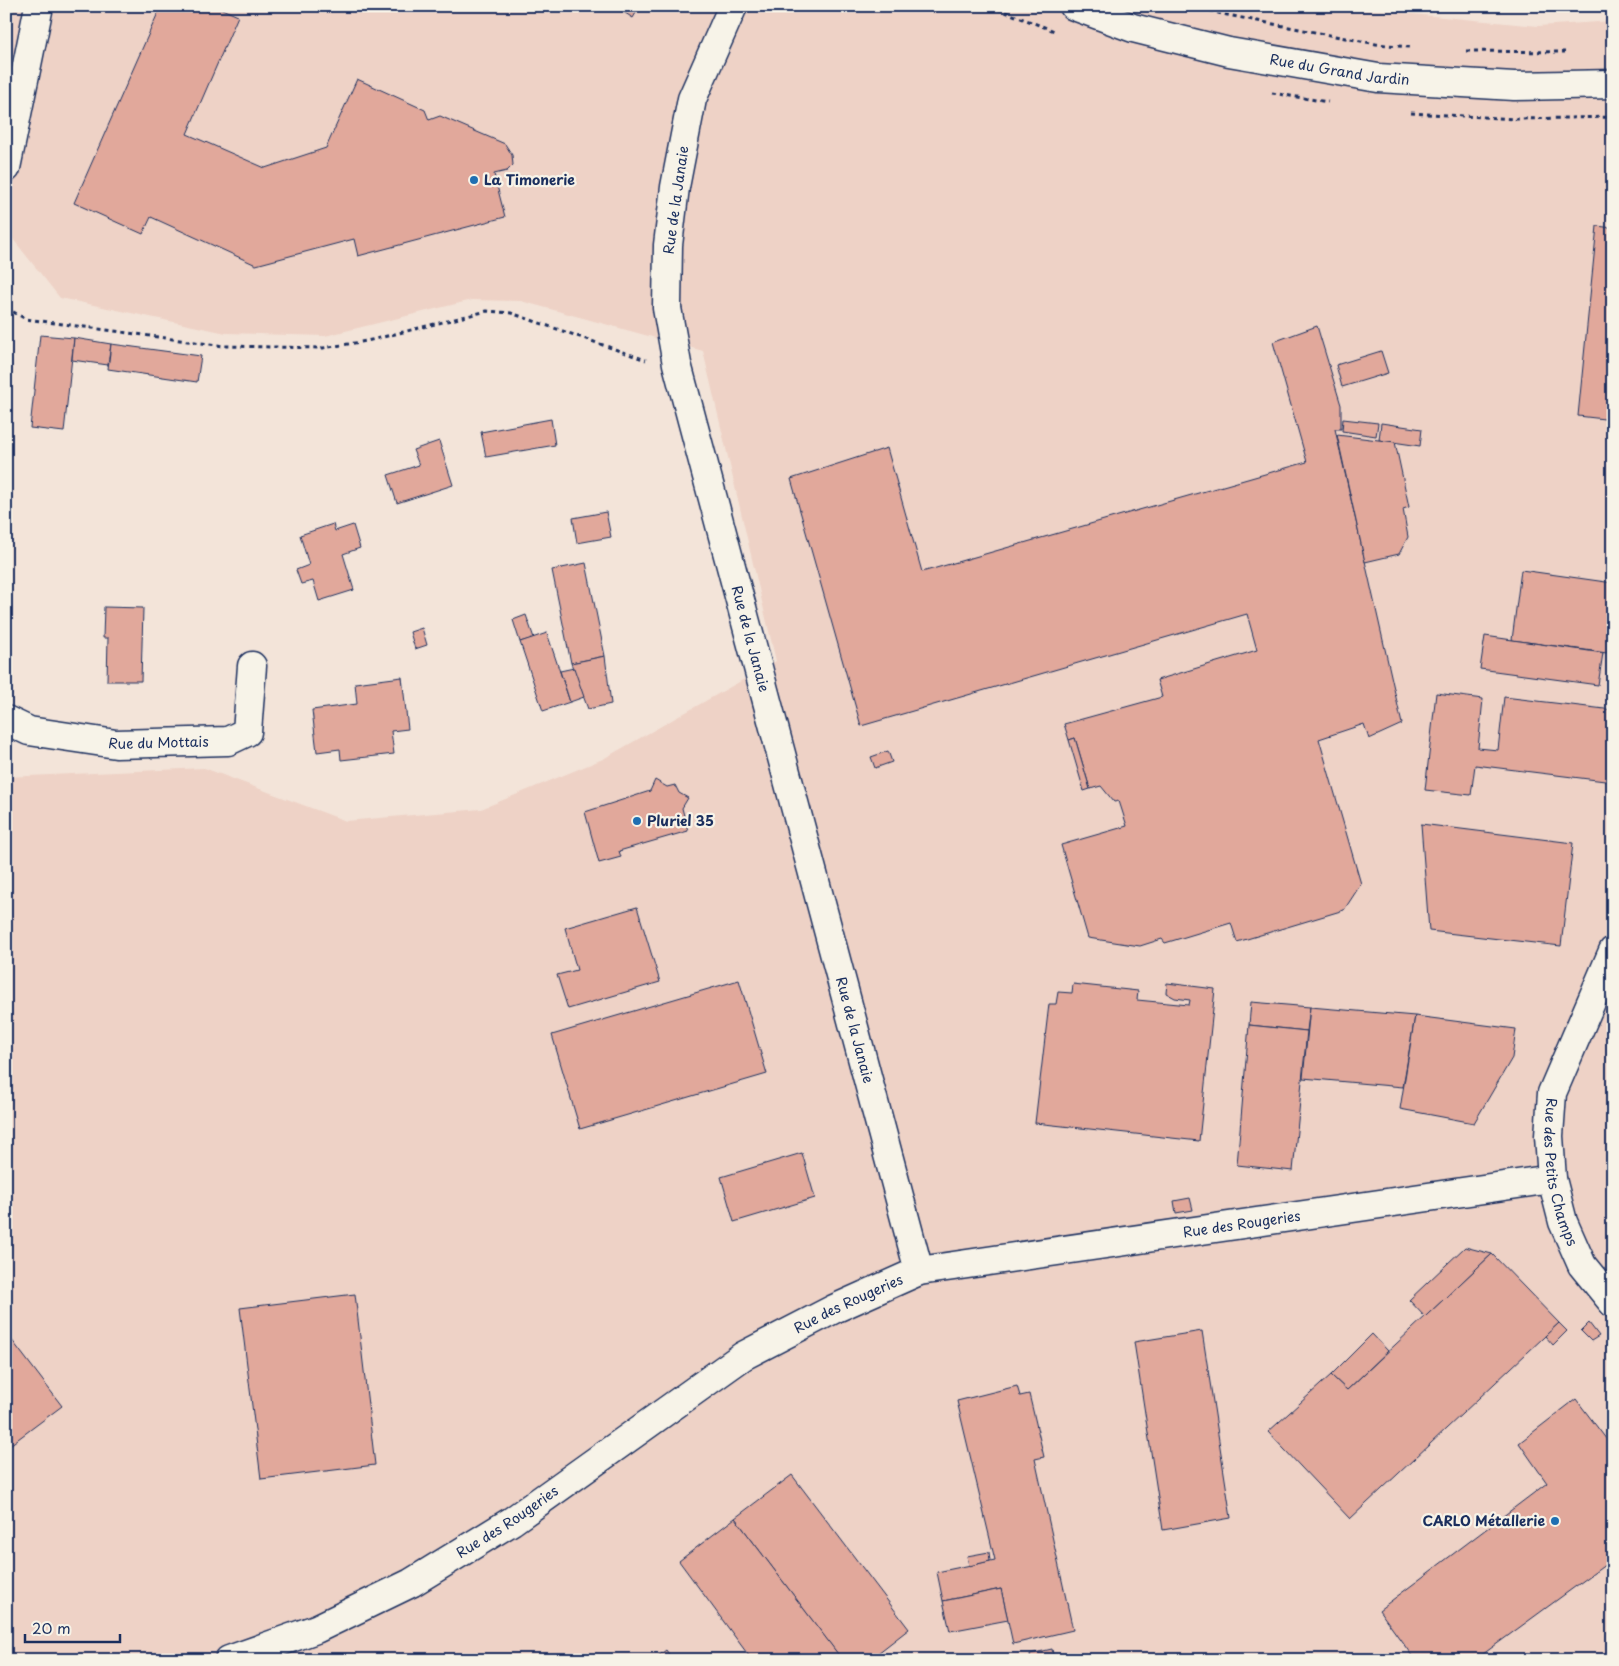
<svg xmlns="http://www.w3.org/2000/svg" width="1619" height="1666" font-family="'Playpen Sans',sans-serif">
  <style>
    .built { fill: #eed2c6 }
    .building { fill: #e1a89b; stroke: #1b2f5e }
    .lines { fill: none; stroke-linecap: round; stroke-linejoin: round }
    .minor-casing { stroke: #1b2f5e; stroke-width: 31 }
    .path { stroke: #1b2f5e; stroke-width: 3; stroke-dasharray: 4 4; stroke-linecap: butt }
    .minor { stroke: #f7f3e8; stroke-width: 28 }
    .poi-dot { fill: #1f6fb2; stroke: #f7f3e8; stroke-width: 2 }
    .labels { text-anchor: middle; stroke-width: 4.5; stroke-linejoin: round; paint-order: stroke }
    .street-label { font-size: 14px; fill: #1b2f5e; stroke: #f7f3e8 }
    .poi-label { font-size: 14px; font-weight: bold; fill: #1b2f5e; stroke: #f7f3e8; text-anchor: start }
  </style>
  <rect width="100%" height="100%" fill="#f3e4d9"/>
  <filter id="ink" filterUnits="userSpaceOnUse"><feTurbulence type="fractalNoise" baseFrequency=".02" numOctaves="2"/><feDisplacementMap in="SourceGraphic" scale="10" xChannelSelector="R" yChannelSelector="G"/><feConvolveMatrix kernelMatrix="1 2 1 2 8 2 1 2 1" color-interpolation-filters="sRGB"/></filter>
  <g filter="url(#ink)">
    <path class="built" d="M 6,6 L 1329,6 L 1538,26 L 1613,21 L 1613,1660 L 6,1660 L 6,777 L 204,768 L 346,821 L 481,809 L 603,759 L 776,661 L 703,351 L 521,301 L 472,300 L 325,336 L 226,333 L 60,298 L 13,239 L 6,237 Z"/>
    <g class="building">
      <path d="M 161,6 L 215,6 L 238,16 L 187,134 L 265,168 L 326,148 L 357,79 L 425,110 L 429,120 L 440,116 L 505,144 L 512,155 L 513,165 L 507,171 L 494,174 L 505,217 L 358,256 L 354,239 L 256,265 L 151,217 L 143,234 L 74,203 Z"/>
      <path d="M 614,6 L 640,6 L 633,18 Z"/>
      <path d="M 1597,226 L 1613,228 L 1613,420 L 1578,416 Z"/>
      <path d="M 1317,326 L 1341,405 L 1341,429 L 1335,429 L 1402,724 L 1369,739 L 1364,724 L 1319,739 L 1361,884 L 1344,910 L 1237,942 L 1231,923 L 1165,943 L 1162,939 L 1140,946 L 1088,938 L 1061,845 L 1127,826 L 1119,801 L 1114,802 L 1101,786 L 1090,789 L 1075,738 L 1069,740 L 1064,724 L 1162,697 L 1157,680 L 1257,650 L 1247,614 L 861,726 L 791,479 L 887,448 L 922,572 L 1307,462 L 1273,342 Z"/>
      <path d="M 40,335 L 74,338 L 64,432 L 30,428 Z"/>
      <path d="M 74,338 L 111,344 L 108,365 L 72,360 Z"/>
      <path d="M 111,344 L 201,356 L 197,382 L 108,369 Z"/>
      <path d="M 1381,351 L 1388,373 L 1342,387 L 1336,365 Z"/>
      <path d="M 551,419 L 555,445 L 486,457 L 481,432 Z"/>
      <path d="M 1343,419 L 1378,423 L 1376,436 L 1342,431 Z"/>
      <path d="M 1381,423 L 1422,429 L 1420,446 L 1379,440 Z"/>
      <path d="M 1337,435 L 1395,442 L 1409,507 L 1403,509 L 1408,537 L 1399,554 L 1365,562 Z"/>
      <path d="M 439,441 L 453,485 L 397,503 L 388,475 L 419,465 L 413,450 Z"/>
      <path d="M 606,512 L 611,537 L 577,543 L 573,518 Z"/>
      <path d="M 333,524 L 335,531 L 353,525 L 360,548 L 343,554 L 354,590 L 319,601 L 313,581 L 301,584 L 296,570 L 309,565 L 300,535 Z"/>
      <path d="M 586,563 L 605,656 L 571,663 L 552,570 Z"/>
      <path d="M 1521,570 L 1613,583 L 1613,608 L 1607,653 L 1512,640 Z"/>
      <path d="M 104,607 L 143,608 L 141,681 L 107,681 L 108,638 L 103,638 Z"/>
      <path d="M 526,615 L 534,638 L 520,642 L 513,620 Z"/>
      <path d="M 422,628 L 427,645 L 415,649 L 410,632 Z"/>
      <path d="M 547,633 L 570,702 L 543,711 L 520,642 Z"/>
      <path d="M 1485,636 L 1603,653 L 1598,685 L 1480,669 Z"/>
      <path d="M 605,656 L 611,704 L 588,709 L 571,663 Z"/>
      <path d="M 574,668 L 584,697 L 570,702 L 560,671 Z"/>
      <path d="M 402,677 L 408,729 L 391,731 L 394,754 L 341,760 L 340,749 L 317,752 L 312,710 L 357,704 L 355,683 Z"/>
      <path d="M 1436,693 L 1483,699 L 1478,748 L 1498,750 L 1504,697 L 1613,710 L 1613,782 L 1475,765 L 1471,795 L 1425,790 Z"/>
      <path d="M 1075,738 L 1090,789 L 1084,791 L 1069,740 Z"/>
      <path d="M 888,751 L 892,762 L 875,768 L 871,757 Z"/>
      <path d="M 655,780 L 667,787 L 675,785 L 679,793 L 688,798 L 682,808 L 688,831 L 619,851 L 621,857 L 599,863 L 585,812 L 650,791 Z"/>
      <path d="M 1421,824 L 1573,843 L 1561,946 L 1429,931 Z"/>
      <path d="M 637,907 L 660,982 L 568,1009 L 557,975 L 577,970 L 565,928 Z"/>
      <path d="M 739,980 L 767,1074 L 580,1129 L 552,1035 Z"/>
      <path d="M 1167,983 L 1215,989 L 1199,1141 L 1035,1123 L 1049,1004 L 1056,1004 L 1058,992 L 1072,993 L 1073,984 L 1138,991 L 1137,1000 L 1189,1005 L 1190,1000 L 1175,998 L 1166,993 Z"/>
      <path d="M 1251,1002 L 1310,1007 L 1307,1031 L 1249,1025 Z"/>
      <path d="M 1310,1007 L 1415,1016 L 1403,1087 L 1303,1078 Z"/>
      <path d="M 1415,1016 L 1516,1029 L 1512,1058 L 1474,1123 L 1400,1109 Z"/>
      <path d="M 1249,1025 L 1307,1031 L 1293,1171 L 1237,1165 Z"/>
      <path d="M 802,1153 L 815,1198 L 734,1222 L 721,1177 Z"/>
      <path d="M 1190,1198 L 1193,1210 L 1176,1213 L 1174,1201 Z"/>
      <path d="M 1465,1247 L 1492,1254 L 1425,1317 L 1409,1300 Z"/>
      <path d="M 1492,1254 L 1559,1323 L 1350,1519 L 1268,1432 L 1331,1375 L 1347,1390 Z"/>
      <path d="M 355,1294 L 375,1465 L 261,1479 L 240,1308 Z"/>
      <path d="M 1559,1323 L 1567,1331 L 1553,1345 L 1545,1336 Z"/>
      <path d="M 1589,1323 L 1599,1336 L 1591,1341 L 1581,1331 Z"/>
      <path d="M 1202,1331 L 1231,1518 L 1163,1530 L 1134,1342 Z"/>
      <path d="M 1372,1334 L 1388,1351 L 1347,1390 L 1331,1375 Z"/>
      <path d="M 11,1339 L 62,1406 L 6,1448 L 6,1343 Z"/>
      <path d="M 1017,1386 L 1020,1396 L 1029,1394 L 1044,1457 L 1035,1459 L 1073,1630 L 1013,1644 L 1001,1589 L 943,1601 L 937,1572 L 995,1560 L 957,1401 Z"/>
      <path d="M 1576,1399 L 1613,1448 L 1613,1559 L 1475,1660 L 1415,1660 L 1379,1610 L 1547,1483 L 1519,1443 Z"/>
      <path d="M 792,1475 L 909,1629 L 869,1660 L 842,1660 L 735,1518 Z"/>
      <path d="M 735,1518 L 838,1654 L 830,1660 L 752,1660 L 679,1561 Z"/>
      <path d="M 989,1552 L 990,1561 L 969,1566 L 967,1556 Z"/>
      <path d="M 1001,1589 L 1008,1620 L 950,1631 L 943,1601 Z"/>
      <path d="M 1052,1649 L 1054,1660 L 1031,1660 L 1030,1654 Z"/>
      <path d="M 666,1650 L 673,1660 L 653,1660 Z"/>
    </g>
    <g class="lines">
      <g class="minor-casing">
        <g id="minor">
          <path id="s1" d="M 733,6 L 692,99 L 675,187 L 668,245 L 667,308 L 677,364 L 919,1271"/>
          <path id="s2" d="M 1074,6 L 1133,28 L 1229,52 L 1378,78 L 1514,86 L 1613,84"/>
          <path d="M 6,168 L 39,6"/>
          <path id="s3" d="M 6,720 L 29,731 L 116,744 L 228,741 L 247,732 L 252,666"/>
          <path id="s4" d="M 1613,951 L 1552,1093 L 1549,1136 L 1552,1179 L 1563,1222 L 1582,1265 L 1613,1303"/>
          <path id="s5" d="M 229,1660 L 316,1629 L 411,1583 L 512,1521 L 743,1356 L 834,1309 L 919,1271 L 1552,1179"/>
        </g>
      </g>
      <g class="path">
        <path d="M 990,6 L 1057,32"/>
        <path d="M 1194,6 L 1222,14 L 1376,44 L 1410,47"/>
        <path d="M 1466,51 L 1565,52"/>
        <path d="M 1272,93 L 1328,102"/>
        <path d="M 1411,113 L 1517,119 L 1613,117"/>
        <path d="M 6,308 L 26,319 L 224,346 L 323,348 L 367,341 L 487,311 L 511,313 L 646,360"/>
      </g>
      <use href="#minor" class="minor"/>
    </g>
  </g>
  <g class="poi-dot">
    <circle cx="474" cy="180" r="5"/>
    <circle cx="637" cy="821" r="5"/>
    <circle cx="1555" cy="1521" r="5"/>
  </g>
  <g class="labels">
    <g class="street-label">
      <text dy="5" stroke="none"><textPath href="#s2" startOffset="274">Rue du Grand Jardin</textPath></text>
      <text transform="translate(676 200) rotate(-82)" y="5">Rue de la Janaie</text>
      <text dy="5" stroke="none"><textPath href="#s1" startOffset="654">Rue de la Janaie</textPath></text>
      <text dy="5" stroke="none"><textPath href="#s3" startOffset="156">Rue du Mottais</textPath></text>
      <text dy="5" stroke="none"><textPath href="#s1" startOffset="1059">Rue de la Janaie</textPath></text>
      <text dy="5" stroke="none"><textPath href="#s4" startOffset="235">Rue des Petits Champs</textPath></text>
      <text dy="5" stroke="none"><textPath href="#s5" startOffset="1122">Rue des Rougeries</textPath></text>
      <text dy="5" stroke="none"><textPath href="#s5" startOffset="718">Rue des Rougeries</textPath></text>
      <text dy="5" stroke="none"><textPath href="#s5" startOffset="312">Rue des Rougeries</textPath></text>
    </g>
    <g class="poi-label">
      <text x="484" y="185">La Timonerie</text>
      <text x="647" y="826">Pluriel 35</text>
      <text x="1545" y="1526" text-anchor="end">CARLO Métallerie</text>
    </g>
  </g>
  <rect width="1619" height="1666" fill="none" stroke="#f7f3e8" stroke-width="25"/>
  <rect x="12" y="12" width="1594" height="1641" fill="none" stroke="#1b2f5e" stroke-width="2" filter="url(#ink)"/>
  <path d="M25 1634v8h95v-8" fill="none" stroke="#1b2f5e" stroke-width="2.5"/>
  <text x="32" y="1634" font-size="15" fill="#1b2f5e" stroke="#f7f3e8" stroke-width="4" paint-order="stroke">20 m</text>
</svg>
